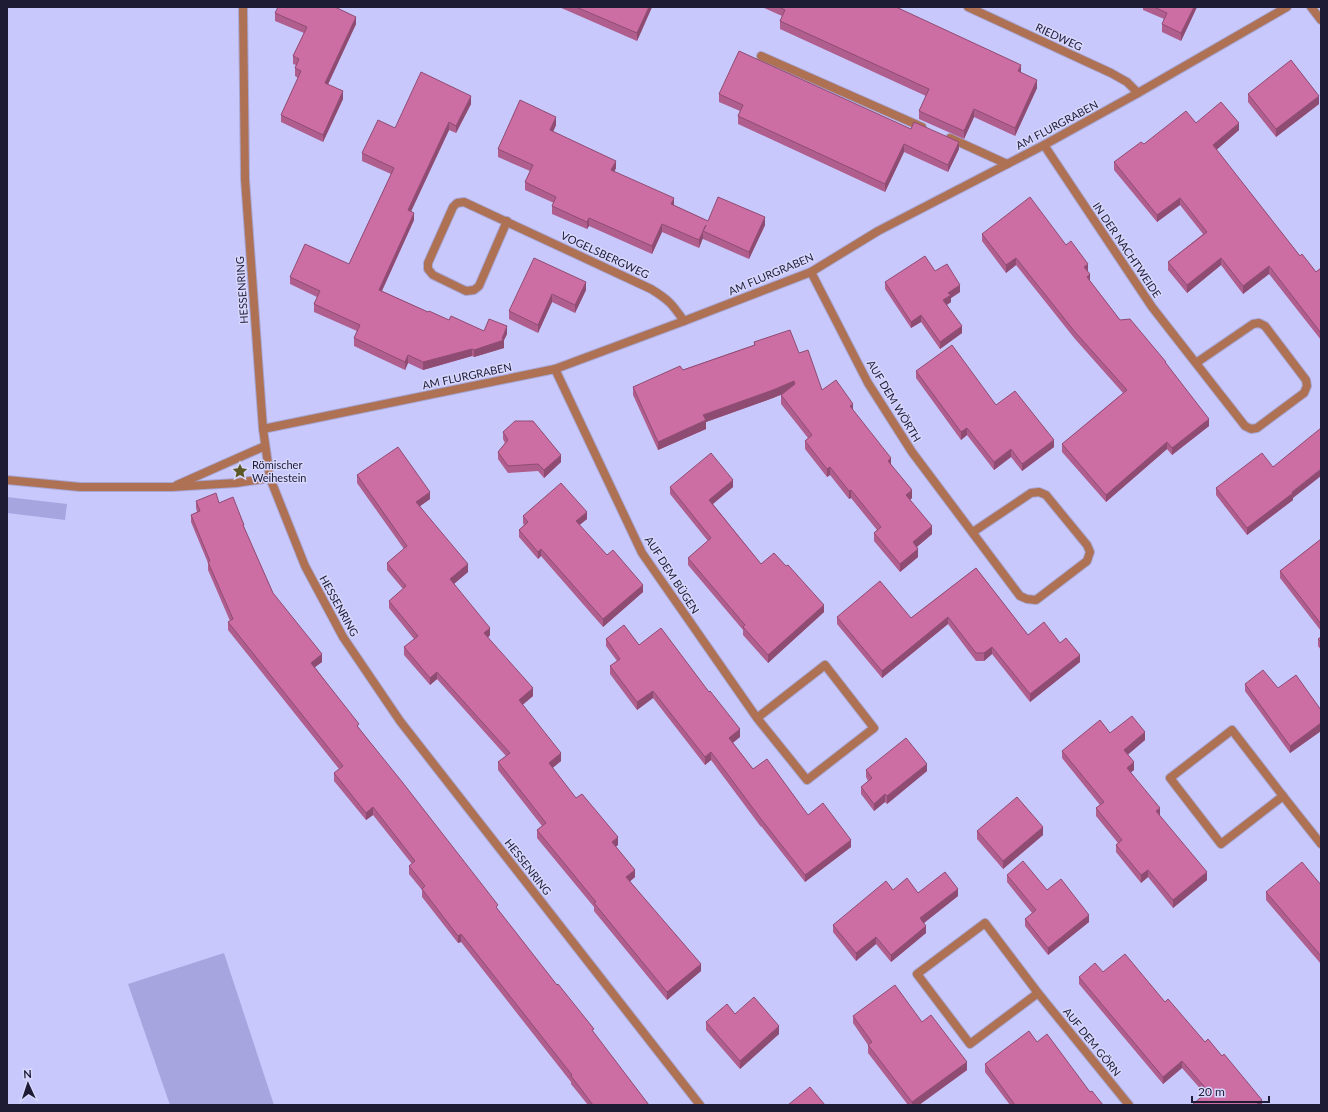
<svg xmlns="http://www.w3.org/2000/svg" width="1328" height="1112" font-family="Lato,sans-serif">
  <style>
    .green { fill: #a7a5e0 }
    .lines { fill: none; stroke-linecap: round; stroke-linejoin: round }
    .service-casing { stroke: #a7a6d4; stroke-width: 10 }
    .minor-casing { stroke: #a7a6d4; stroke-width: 10 }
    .service { stroke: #ae7154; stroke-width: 8 }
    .minor { stroke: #ae7154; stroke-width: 8 }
    .wall { fill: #af5e8d }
    .shaded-wall { fill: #8f4c73 }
    .building { fill: #cc6da4; stroke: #8f4c73 }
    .labels { text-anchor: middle; stroke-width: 3; stroke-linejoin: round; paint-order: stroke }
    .street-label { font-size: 11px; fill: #1e1c34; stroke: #d7d7fe }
    .poi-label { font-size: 11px; fill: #1e1c34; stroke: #d7d7fe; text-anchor: start }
  </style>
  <rect width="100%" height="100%" fill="#c9c8fc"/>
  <g class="green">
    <path d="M 7,497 L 67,504 L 65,520 L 7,513 Z"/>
    <path d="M 224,953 L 274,1105 L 170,1105 L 128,984 Z"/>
  </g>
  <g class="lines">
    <g class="service-casing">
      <g id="service">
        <path d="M 761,56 L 922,127"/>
        <path d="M 950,138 L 1007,164"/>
      </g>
    </g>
    <g class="minor-casing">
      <g id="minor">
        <path d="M 243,7 L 245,179 L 263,429 L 270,478 L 305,566 L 343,637 L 400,721 L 700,1105"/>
        <path d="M 968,7 L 1111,73 L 1127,82 L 1138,93"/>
        <path d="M 1311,7 L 1321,20"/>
        <path d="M 1044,145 L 1152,307 L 1245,426 L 1251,429 L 1257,428 L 1304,393 L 1307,386 L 1306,380 L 1265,326 L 1259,323 L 1253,324 L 1196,363"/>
        <path d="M 507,221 L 479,286 L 474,290 L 466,291 L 433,275 L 428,269 L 428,263 L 453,207 L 457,203 L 464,202 L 651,289 C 669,300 672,304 684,321"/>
        <path d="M 811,272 L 868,383 L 912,452 L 1020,596 L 1027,599 L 1036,600 L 1087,561 L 1090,552 L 1087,545 L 1046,495 L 1039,492 L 1031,493 L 973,532"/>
        <path d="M 555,369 L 642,553 L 757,718 L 807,780 L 874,728 L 825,665 L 757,718"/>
        <path d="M 263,429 L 555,369 L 684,321 L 811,272 L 878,231 L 1044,145 L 1138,93 L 1287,7"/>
        <path d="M 7,480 L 80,487 L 172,487 L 236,483 L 270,478"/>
        <path d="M 177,485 L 265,446"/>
        <path d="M 1232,730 L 1283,796 L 1221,844 L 1170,778 Z"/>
        <path d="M 1283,796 L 1321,844"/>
        <path d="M 1038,993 L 970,1044 L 917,974 L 985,923 L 1038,993 L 1129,1105"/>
      </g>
    </g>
    <use href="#service" class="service"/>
    <use href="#minor" class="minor"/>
  </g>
  <g class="wall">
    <path d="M 559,7 L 652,7 L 637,41 Z"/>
    <path d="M 762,7 L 896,7 L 1021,73 L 1037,88 L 1015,136 L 974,117 L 964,139 L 919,119 L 919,111 L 926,96 L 780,29 L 780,21 L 782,16 Z"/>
    <path d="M 1143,7 L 1197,7 L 1181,41 L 1162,32 L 1162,24 L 1164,19 L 1143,10 Z"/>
    <path d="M 275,13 L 356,24 L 328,84 L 343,99 L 323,142 L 281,122 L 281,115 L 298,78 L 295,76 L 295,68 L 296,65 L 293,64 L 293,56 L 304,33 L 275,21 Z"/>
    <path d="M 719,94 L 911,129 L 959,149 L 948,172 L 904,152 L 885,192 L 738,124 L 738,116 L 740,111 L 719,102 Z"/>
    <path d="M 1248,94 L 1319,104 L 1276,137 L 1248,102 Z"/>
    <path d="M 471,104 L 456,133 L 449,130 L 411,211 L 414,220 L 382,291 L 428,312 L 449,320 L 484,331 L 507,334 L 504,340 L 504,348 L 474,357 L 472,356 L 423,370 L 408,363 L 405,370 L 354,346 L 354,338 L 357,331 L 314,312 L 314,304 L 317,297 L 290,284 L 290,277 L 349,264 L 391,174 L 362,161 L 362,153 L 395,128 Z"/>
    <path d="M 1196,123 L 1239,130 L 1216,150 L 1300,256 L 1316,272 L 1321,268 L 1321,340 L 1269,274 L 1243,294 L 1221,265 L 1187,293 L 1168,270 L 1168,262 L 1203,234 L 1180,205 L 1157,222 L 1114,170 L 1114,162 Z"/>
    <path d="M 556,125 L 553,132 L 616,168 L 614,172 L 674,205 L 708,221 L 765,225 L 749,259 L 703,239 L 703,238 L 699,248 L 662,232 L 652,254 L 589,226 L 587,229 L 552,214 L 552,206 L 554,203 L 525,190 L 525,182 L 530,171 L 498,157 L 498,149 Z"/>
    <path d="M 982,234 L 1066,245 L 1088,272 L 1090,281 L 1120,320 L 1166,363 L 1209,426 L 1172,455 L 1167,449 L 1106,502 L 1062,452 L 1062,444 L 1123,393 L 1075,339 L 1016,265 L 1006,273 L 982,241 Z"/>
    <path d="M 935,271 L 960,292 L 951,298 L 951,302 L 947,305 L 962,333 L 940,349 L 921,322 L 911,328 L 885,289 L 885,282 Z"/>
    <path d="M 586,282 L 586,290 L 575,313 L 552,302 L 538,333 L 509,319 L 509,311 Z"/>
    <path d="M 754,342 L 799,353 L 822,390 L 853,411 L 891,464 L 912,498 L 910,500 L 932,534 L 917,547 L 918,557 L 900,572 L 874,541 L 874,533 L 877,530 L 851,498 L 849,499 L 830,475 L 827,477 L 805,449 L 805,441 L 808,438 L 781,404 L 781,395 L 783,394 L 773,398 L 706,422 L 706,429 L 658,450 L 633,395 L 633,387 L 754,345 Z"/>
    <path d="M 916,371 L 996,405 L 1054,447 L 1022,471 L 1011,457 L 994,470 L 967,435 L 961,440 L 916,378 Z"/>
    <path d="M 503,432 L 561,462 L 544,478 L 538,471 L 508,473 L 498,459 L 498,452 L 505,443 L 503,439 Z"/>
    <path d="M 357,475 L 430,499 L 420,506 L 468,572 L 454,584 L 490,635 L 488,638 L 533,696 L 522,705 L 561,761 L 552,768 L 576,798 L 618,845 L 616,846 L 635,877 L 630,881 L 701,971 L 667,1000 L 594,911 L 594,907 L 537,838 L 537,830 L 542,826 L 498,770 L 498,762 L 506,756 L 437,679 L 430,685 L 404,655 L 404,647 L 414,639 L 389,608 L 389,601 L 403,589 L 387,570 L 387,563 L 404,549 L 357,483 Z"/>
    <path d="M 670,487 L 733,487 L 713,504 L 761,564 L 824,612 L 768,663 L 743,635 L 743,630 L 688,565 L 688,558 L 708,541 L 670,494 Z"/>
    <path d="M 1216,488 L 1293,498 L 1293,500 L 1247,535 L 1216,495 Z"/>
    <path d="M 196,501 L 219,503 L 244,528 L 273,593 L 322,662 L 315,667 L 359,728 L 498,910 L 649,1105 L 588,1105 L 571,1084 L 571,1082 L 461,942 L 458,943 L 422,897 L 422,890 L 409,874 L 409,866 L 412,864 L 373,815 L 366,820 L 334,781 L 334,773 L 339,769 L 228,630 L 228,622 L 230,621 L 208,570 L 208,563 L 191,522 L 191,515 L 197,512 L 196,508 Z"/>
    <path d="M 523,516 L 587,519 L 579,525 L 607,555 L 643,592 L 603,627 L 541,556 L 538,559 L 519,537 L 519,530 L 524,525 L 523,523 Z"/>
    <path d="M 1321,539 L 1321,631 L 1280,578 L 1280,571 Z"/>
    <path d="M 976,568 L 1028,635 L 1060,643 L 1080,662 L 1030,702 L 992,654 L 984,661 L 976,661 L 948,624 L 882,678 L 837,624 L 837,617 L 911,618 Z"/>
    <path d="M 1321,637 L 1321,650 L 1318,646 L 1318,639 Z"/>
    <path d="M 606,639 L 639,645 L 740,737 L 733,743 L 753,769 L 808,815 L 851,847 L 805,882 L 761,826 L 761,827 L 711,760 L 705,765 L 653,698 L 637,710 L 610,674 L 610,666 L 617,661 L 606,646 Z"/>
    <path d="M 1245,684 L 1278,688 L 1321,710 L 1321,731 L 1290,753 L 1245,691 Z"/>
    <path d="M 1110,733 L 1145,740 L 1128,754 L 1134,770 L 1131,772 L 1160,816 L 1207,880 L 1173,908 L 1148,877 L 1141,883 L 1116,852 L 1116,845 L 1118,843 L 1096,816 L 1096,808 L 1100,805 L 1062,758 L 1062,751 Z"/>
    <path d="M 866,770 L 927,771 L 887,804 L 885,802 L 874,811 L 861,794 L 861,787 L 868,781 L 866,777 Z"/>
    <path d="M 977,831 L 1043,835 L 1003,869 L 977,839 Z"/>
    <path d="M 1007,875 L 1047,890 L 1089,922 L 1048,955 L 1025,926 L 1025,919 L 1032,913 L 1007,882 Z"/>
    <path d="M 1321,885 L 1321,964 L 1266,900 L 1266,892 Z"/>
    <path d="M 893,890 L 958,896 L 924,923 L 926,933 L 891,962 L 876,944 L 856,961 L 833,932 L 833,925 Z"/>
    <path d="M 1103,972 L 1165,1002 L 1205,1042 L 1262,1105 L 1205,1094 L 1182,1068 L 1163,1084 L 1079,984 L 1079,977 Z"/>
    <path d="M 735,1014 L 779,1034 L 740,1069 L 706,1030 L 706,1022 Z"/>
    <path d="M 853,1016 L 967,1070 L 919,1105 L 908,1105 L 868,1053 L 868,1045 L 853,1023 Z"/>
    <path d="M 1037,1042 L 1090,1092 L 1103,1105 L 1010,1105 L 985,1072 L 985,1064 Z"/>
  </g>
  <g class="shaded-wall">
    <path d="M 649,7 L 652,7 L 637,41 L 637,33 Z"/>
    <path d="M 1194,7 L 1197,7 L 1181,41 L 1181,33 Z"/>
    <path d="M 356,17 L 356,24 L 325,91 L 325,83 Z"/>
    <path d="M 1021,65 L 1021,73 L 1018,71 Z"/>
    <path d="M 1037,80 L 1037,88 L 1015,136 L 1015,128 Z"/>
    <path d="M 343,91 L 343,99 L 323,142 L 323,135 Z"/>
    <path d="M 471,96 L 471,104 L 456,133 L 456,126 Z"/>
    <path d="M 1319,96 L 1319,104 L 1276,137 L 1276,129 Z"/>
    <path d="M 974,109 L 974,117 L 964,139 L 964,131 Z"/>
    <path d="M 556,117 L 556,125 L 550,138 L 550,130 Z"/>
    <path d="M 449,122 L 449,130 L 408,218 L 408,210 Z"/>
    <path d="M 1239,123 L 1239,130 L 1213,153 L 1213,145 Z"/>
    <path d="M 959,142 L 959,149 L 948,172 L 948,165 Z"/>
    <path d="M 904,144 L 904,152 L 885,192 L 885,184 Z"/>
    <path d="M 616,161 L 616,168 L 611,178 L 611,170 Z"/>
    <path d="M 674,198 L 674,206 L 671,204 Z"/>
    <path d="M 1180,198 L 1180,205 L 1157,222 L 1157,215 Z"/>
    <path d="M 414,213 L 414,220 L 379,297 L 379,290 Z"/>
    <path d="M 765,217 L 765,225 L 749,259 L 749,252 Z"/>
    <path d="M 589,218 L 589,226 L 587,229 L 587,222 Z"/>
    <path d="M 662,224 L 662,232 L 652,254 L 652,246 Z"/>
    <path d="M 706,225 L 703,231 L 703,238 L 699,248 L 699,240 Z"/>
    <path d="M 1016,258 L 1016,265 L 1006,273 L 1006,265 Z"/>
    <path d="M 1221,258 L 1221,265 L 1187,293 L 1187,285 Z"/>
    <path d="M 1088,264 L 1088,272 L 1084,275 L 1084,267 Z"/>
    <path d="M 1269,266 L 1269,274 L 1243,294 L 1243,286 Z"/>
    <path d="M 1090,274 L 1090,282 L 1087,277 Z"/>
    <path d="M 586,282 L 586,290 L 575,313 L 575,305 Z"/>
    <path d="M 960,285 L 960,292 L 951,298 L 951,302 L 943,307 L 943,300 L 948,293 Z"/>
    <path d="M 552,294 L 552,302 L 538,333 L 538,325 Z"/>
    <path d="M 921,315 L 921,322 L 911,328 L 911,322 Z"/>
    <path d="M 507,326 L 507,334 L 504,340 L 504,348 L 474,357 L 474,350 L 502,339 Z"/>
    <path d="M 962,326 L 962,333 L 940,349 L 940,342 Z"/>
    <path d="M 472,349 L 472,356 L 423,370 L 423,362 Z"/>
    <path d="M 408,355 L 408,363 L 405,370 L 405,362 Z"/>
    <path d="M 794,381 L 794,389 L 773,398 L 706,422 L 706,429 L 658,450 L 658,442 L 703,415 Z"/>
    <path d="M 853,404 L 853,412 L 850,406 Z"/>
    <path d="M 1209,419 L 1209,426 L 1172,455 L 1172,448 Z"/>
    <path d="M 967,428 L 967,435 L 961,440 L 961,432 Z"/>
    <path d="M 1054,440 L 1054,447 L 1022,471 L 1022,464 Z"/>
    <path d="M 1167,442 L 1167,449 L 1106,502 L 1106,495 Z"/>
    <path d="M 1011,449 L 1011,457 L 994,470 L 994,462 Z"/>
    <path d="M 561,455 L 561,462 L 544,478 L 544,470 Z"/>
    <path d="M 891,458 L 891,467 L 888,461 Z"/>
    <path d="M 830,467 L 830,475 L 827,477 L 827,469 Z"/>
    <path d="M 1321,469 L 1321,476 L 1293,498 L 1293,500 L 1247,535 L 1247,528 Z"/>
    <path d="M 733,480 L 733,487 L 709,507 L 709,500 Z"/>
    <path d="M 851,490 L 851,498 L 849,499 L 849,491 Z"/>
    <path d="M 912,490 L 912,498 L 906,503 L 906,495 Z"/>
    <path d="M 430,492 L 430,499 L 416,509 L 416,502 Z"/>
    <path d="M 587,512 L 587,519 L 576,528 L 576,521 Z"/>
    <path d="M 932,526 L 932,534 L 913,550 L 913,542 Z"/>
    <path d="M 541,549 L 541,556 L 538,559 L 538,552 Z"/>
    <path d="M 918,549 L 918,557 L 900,572 L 900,564 Z"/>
    <path d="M 468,564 L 468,572 L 450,587 L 450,579 Z"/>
    <path d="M 643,585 L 643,592 L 603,627 L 603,619 Z"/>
    <path d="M 824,605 L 824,612 L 768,663 L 768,655 Z"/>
    <path d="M 948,617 L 948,624 L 882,678 L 882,671 Z"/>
    <path d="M 490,628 L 490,635 L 484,641 L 484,633 Z"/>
    <path d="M 992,647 L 992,654 L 984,661 L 984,653 Z"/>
    <path d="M 322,654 L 322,662 L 311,670 L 311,663 Z"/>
    <path d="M 1080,655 L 1080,662 L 1030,702 L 1030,694 Z"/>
    <path d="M 437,672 L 437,679 L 430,685 L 430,678 Z"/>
    <path d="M 533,688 L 533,696 L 519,708 L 519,700 Z"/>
    <path d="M 653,691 L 653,698 L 637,710 L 637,702 Z"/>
    <path d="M 1321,723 L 1321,731 L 1290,753 L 1290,746 Z"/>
    <path d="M 740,729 L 740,737 L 729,745 L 729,738 Z"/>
    <path d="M 1145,732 L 1145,740 L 1124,758 L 1124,750 Z"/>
    <path d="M 711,752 L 711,760 L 705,765 L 705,757 Z"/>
    <path d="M 561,753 L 561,761 L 549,771 L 549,763 Z"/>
    <path d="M 1134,762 L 1134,770 L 1127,775 L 1127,768 Z"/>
    <path d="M 927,764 L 927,771 L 887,804 L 887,796 Z"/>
    <path d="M 885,794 L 885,802 L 874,811 L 874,804 Z"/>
    <path d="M 373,807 L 373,815 L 366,820 L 366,813 Z"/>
    <path d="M 1160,808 L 1160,816 L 1156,811 Z"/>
    <path d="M 1043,827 L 1043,835 L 1003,869 L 1003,861 Z"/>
    <path d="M 618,837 L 618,845 L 612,849 L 612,842 Z"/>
    <path d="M 851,840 L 851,847 L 805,882 L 805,875 Z"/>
    <path d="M 635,870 L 635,877 L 626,885 L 626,877 Z"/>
    <path d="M 1148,870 L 1148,877 L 1141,883 L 1141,875 Z"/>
    <path d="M 1207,872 L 1207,880 L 1173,908 L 1173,900 Z"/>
    <path d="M 958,889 L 958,896 L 920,926 L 920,918 Z"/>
    <path d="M 1089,915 L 1089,922 L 1048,955 L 1048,948 Z"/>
    <path d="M 926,926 L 926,933 L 891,962 L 891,955 Z"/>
    <path d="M 461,934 L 461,942 L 458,943 L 458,936 Z"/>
    <path d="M 876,937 L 876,944 L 856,961 L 856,953 Z"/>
    <path d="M 701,964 L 701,971 L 667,1000 L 667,992 Z"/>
    <path d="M 779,1026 L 779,1034 L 740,1069 L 740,1061 Z"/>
    <path d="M 1182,1061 L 1182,1068 L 1163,1084 L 1163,1077 Z"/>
    <path d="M 967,1062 L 967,1070 L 919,1105 L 912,1105 L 912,1102 Z"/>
    <path d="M 1262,1100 L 1262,1105 L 1256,1105 Z"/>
  </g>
  <g class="building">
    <path d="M 278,7 L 335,7 L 356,17 L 325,83 L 343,91 L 323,135 L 281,115 L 301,71 L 295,68 L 299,59 L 293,56 L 307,27 L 275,13 Z"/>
    <path d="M 576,7 L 649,7 L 637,33 Z"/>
    <path d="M 779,7 L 896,7 L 1021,65 L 1018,71 L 1037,80 L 1015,128 L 974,109 L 964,131 L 919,111 L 929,89 L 780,21 L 785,10 Z"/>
    <path d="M 1154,7 L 1194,7 L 1181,33 L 1162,24 L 1167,13 Z"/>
    <path d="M 739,51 L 911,129 L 914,122 L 959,142 L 948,165 L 904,144 L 885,184 L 738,116 L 743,105 L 719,94 Z"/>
    <path d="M 1291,60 L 1319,96 L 1276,129 L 1248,94 Z"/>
    <path d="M 421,72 L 471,96 L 456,126 L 449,122 L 408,210 L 414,213 L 379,290 L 428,312 L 429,311 L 449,320 L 451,316 L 484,331 L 489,319 L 507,326 L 502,339 L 504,340 L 474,350 L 472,349 L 423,362 L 408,355 L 405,362 L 354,338 L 360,325 L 314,304 L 320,291 L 290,277 L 305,244 L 349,264 L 394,168 L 362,153 L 378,120 L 395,128 Z"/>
    <path d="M 520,100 L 556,117 L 550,130 L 616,161 L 611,170 L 674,198 L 671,204 L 708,221 L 718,197 L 765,217 L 749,252 L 703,231 L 706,225 L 699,240 L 662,224 L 652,246 L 589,218 L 587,222 L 552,206 L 556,197 L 525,182 L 533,165 L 498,149 Z"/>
    <path d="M 1221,102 L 1239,123 L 1213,145 L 1300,256 L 1302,254 L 1316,272 L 1321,268 L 1321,333 L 1269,266 L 1243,286 L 1221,258 L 1187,285 L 1168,262 L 1207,232 L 1180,198 L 1157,215 L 1114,162 L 1141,142 L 1144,144 L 1186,111 L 1196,123 Z"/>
    <path d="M 1030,197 L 1066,245 L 1071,241 L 1088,264 L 1084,267 L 1090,274 L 1087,277 L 1120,320 L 1130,319 L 1166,362 L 1165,362 L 1209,419 L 1172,448 L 1167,442 L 1106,495 L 1062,444 L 1127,390 L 1075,332 L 1016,258 L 1006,265 L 982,234 Z"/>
    <path d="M 925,256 L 935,271 L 947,264 L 960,285 L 948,293 L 951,295 L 943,300 L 962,326 L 940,342 L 921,315 L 911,322 L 885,282 Z"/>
    <path d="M 534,258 L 586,282 L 575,305 L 552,294 L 538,325 L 509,311 Z"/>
    <path d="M 790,330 L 799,353 L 808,350 L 822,390 L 836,380 L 853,404 L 850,406 L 891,458 L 888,461 L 912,490 L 906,495 L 932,526 L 913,542 L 918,549 L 900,564 L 874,533 L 881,527 L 851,490 L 849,491 L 830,467 L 827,469 L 805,441 L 812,435 L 781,395 L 795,384 L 794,381 L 773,390 L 703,415 L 706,420 L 658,442 L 633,387 L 680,366 L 683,370 L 755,345 L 754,342 Z"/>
    <path d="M 952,345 L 996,405 L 1015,391 L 1054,440 L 1022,464 L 1011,449 L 994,462 L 967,428 L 961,432 L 916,371 Z"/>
    <path d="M 515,421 L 533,421 L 561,455 L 544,470 L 538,464 L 508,466 L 498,452 L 508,440 L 503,432 Z"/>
    <path d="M 1321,428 L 1321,469 L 1292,492 L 1293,493 L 1247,528 L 1216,488 L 1262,453 L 1273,467 Z"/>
    <path d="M 398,447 L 430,492 L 416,502 L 468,564 L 450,579 L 490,628 L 484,633 L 533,688 L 519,700 L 561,753 L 549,763 L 576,798 L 582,794 L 618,837 L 612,842 L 635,870 L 626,877 L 701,964 L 667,992 L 594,903 L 596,902 L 537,830 L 546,823 L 498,762 L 510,753 L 437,672 L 430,678 L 404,647 L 418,636 L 389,601 L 406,586 L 387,563 L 407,546 L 357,475 Z"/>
    <path d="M 711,453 L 733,480 L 709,500 L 761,564 L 774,553 L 786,566 L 788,565 L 824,605 L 768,655 L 743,627 L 745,625 L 688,558 L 711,538 L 670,487 Z"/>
    <path d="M 561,483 L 587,512 L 576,521 L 607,555 L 613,550 L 643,585 L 603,619 L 541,549 L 538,552 L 519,530 L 528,522 L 523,516 Z"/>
    <path d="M 216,493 L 219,503 L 233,497 L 244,525 L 243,525 L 273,593 L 322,654 L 311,663 L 359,724 L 357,726 L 403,783 L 498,905 L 496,907 L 557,985 L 558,984 L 594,1029 L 592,1030 L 649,1105 L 593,1105 L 571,1076 L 572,1075 L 461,934 L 458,936 L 422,889 L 425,886 L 409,866 L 415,861 L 373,807 L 366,813 L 334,773 L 343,766 L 228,622 L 233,619 L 208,562 L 210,561 L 191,515 L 200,511 L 196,501 Z"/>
    <path d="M 1321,539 L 1321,624 L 1280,571 Z"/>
    <path d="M 976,568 L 1028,635 L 1044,622 L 1060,643 L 1066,638 L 1080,655 L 1030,694 L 992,647 L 984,653 L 976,653 L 948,617 L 882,671 L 837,617 L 880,581 L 911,618 Z"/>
    <path d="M 624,625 L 639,645 L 661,628 L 709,692 L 710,691 L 740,729 L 729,738 L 753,769 L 767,759 L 808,815 L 823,803 L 851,840 L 805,875 L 761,819 L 711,752 L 705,757 L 653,691 L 637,702 L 610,666 L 620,659 L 606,639 Z"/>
    <path d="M 1321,637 L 1321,642 L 1318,639 Z"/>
    <path d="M 1263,670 L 1278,688 L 1296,675 L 1321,710 L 1321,723 L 1290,746 L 1245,684 Z"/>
    <path d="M 1132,716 L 1145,732 L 1124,750 L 1134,762 L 1127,768 L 1160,808 L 1156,811 L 1207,872 L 1173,900 L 1148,870 L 1141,875 L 1116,845 L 1122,840 L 1096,808 L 1104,802 L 1062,751 L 1100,720 L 1110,733 Z"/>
    <path d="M 906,738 L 927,764 L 887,796 L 885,794 L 874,804 L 861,787 L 872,778 L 866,770 Z"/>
    <path d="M 1017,797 L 1043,827 L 1003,861 L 977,831 Z"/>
    <path d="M 1023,861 L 1047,890 L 1061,879 L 1089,915 L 1048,948 L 1025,919 L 1036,910 L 1007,875 Z"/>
    <path d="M 1302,862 L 1321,885 L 1321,956 L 1266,892 Z"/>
    <path d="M 945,872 L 958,889 L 920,918 L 926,926 L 891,955 L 876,937 L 856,953 L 833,925 L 886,881 L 893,890 L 907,878 L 918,893 Z"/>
    <path d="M 1125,954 L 1165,1002 L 1168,999 L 1205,1042 L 1208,1039 L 1222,1056 L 1224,1054 L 1262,1100 L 1256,1105 L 1192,1105 L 1208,1091 L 1182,1061 L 1163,1077 L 1079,977 L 1095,963 L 1103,972 Z"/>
    <path d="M 895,985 L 922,1022 L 931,1015 L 967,1062 L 912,1102 L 868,1045 L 872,1042 L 853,1016 Z"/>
    <path d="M 754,997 L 779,1026 L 740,1061 L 706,1022 L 727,1004 L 735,1014 Z"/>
    <path d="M 1029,1031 L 1037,1042 L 1047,1034 L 1090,1092 L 1092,1091 L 1103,1105 L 1015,1105 L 985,1064 Z"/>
    <path d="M 810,1087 L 825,1105 L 788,1105 Z"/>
  </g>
  <defs>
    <g id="sight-bare" transform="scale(1.2)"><path d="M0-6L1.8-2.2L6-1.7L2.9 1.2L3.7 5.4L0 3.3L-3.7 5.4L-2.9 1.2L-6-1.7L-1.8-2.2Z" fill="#5b5825" stroke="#d7d7fe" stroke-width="2.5" paint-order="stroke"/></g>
  </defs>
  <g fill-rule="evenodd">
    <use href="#sight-bare" x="240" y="471"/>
  </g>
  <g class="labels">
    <g class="street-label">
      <text transform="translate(1059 37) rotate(25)" y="4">RIEDWEG</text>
      <text transform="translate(1057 125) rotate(-28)" y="4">AM FLURGRABEN</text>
      <text transform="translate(1127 250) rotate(56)" y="4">IN DER NACHTWEIDE</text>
      <text transform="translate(605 255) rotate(25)" y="4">VOGELSBERGWEG</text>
      <text transform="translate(771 274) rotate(-23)" y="4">AM FLURGRABEN</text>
      <text transform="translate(242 290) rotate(-94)" y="4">HESSENRING</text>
      <text transform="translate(467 376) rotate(-12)" y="4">AM FLURGRABEN</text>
      <text transform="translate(894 401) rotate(59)" y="4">AUF DEM WÖRTH</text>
      <text transform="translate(672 575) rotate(57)" y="4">AUF DEM BÜGEN</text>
      <text transform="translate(339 606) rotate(61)" y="4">HESSENRING</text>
      <text transform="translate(528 867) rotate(52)" y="4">HESSENRING</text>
      <text transform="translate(1092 1042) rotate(51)" y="4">AUF DEM GÖRN</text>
    </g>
    <g class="poi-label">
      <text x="252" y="469">Römischer<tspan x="252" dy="13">Weihestein</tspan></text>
    </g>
  </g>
  <rect width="1328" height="1112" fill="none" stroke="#1e1c34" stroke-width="16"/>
  <g transform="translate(28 1084) rotate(357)" stroke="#d7d7fe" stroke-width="3" paint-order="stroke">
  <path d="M0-3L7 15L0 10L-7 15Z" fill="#1e1c34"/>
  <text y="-6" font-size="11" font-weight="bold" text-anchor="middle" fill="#1e1c34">N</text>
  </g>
  <path d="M1192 1096v6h77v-6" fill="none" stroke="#1e1c34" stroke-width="2"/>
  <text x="1198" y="1096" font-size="12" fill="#1e1c34" stroke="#d7d7fe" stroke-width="3" paint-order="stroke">20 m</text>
</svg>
